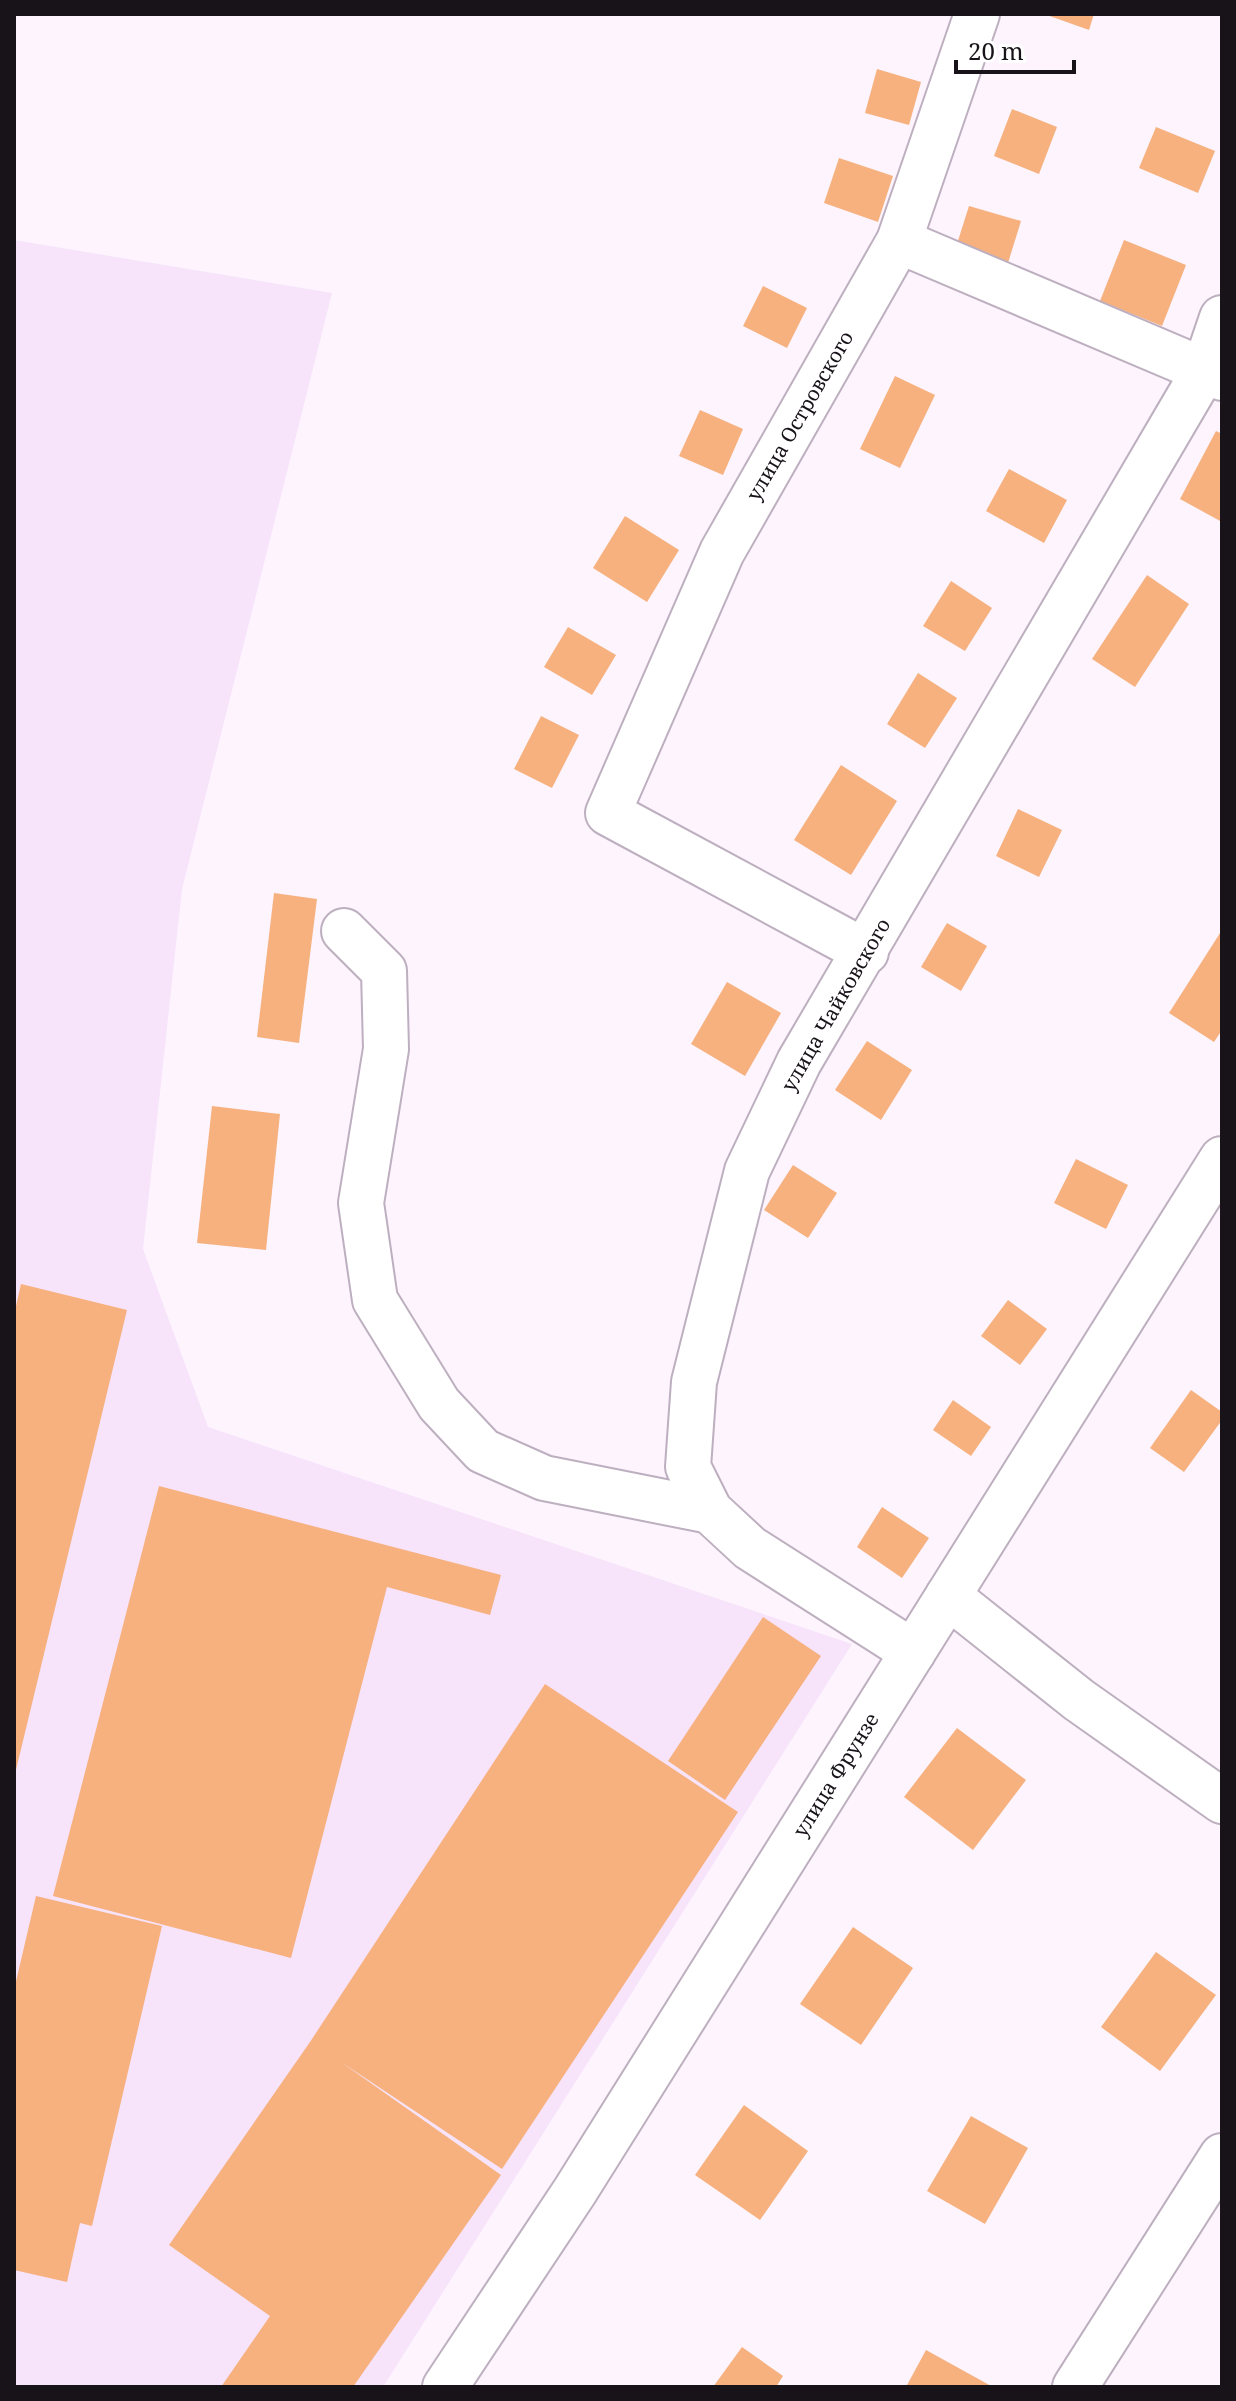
<svg xmlns="http://www.w3.org/2000/svg" width="1236" height="2401" font-family="'Noto Serif',serif">
  <style>
    .built { fill: #f7e3fa }
    .building { fill: #f6b17f }
    .lines { fill: none; stroke-linecap: round; stroke-linejoin: round }
    .minor-casing { stroke: #bdafbf; stroke-width: 48 }
    .minor { stroke: #fff; stroke-width: 44 }
    .labels { text-anchor: middle; stroke-width: 7; stroke-linejoin: round; paint-order: stroke }
    .street-label { font-size: 20px; fill: #181319; stroke: #fff }
  </style>
  <rect width="100%" height="100%" fill="#fdf4fe"/>
  <path class="built" d="M 14,240 L 332,293 L 182,889 L 143,1249 L 208,1427 L 852,1644 L 383,2387 L 14,2387 Z"/>
  <g class="building">
    <path d="M 1044,14 L 1094,14 L 1089,30 Z"/>
    <path d="M 877,69 L 921,82 L 909,125 L 865,113 Z"/>
    <path d="M 1012,109 L 1057,127 L 1039,174 L 994,156 Z"/>
    <path d="M 1156,127 L 1215,151 L 1198,193 L 1139,168 Z"/>
    <path d="M 839,158 L 893,176 L 878,222 L 824,203 Z"/>
    <path d="M 969,206 L 1021,221 L 1008,263 L 956,247 Z"/>
    <path d="M 1124,240 L 1186,265 L 1162,326 L 1100,301 Z"/>
    <path d="M 763,286 L 807,308 L 787,348 L 743,326 Z"/>
    <path d="M 895,376 L 935,395 L 900,468 L 860,449 Z"/>
    <path d="M 700,410 L 743,429 L 723,475 L 679,456 Z"/>
    <path d="M 1216,431 L 1222,434 L 1222,522 L 1180,499 Z"/>
    <path d="M 1009,469 L 1067,500 L 1044,543 L 986,511 Z"/>
    <path d="M 625,516 L 679,550 L 647,602 L 593,568 Z"/>
    <path d="M 1147,575 L 1189,604 L 1135,687 L 1092,659 Z"/>
    <path d="M 951,581 L 992,608 L 965,651 L 923,626 Z"/>
    <path d="M 568,627 L 616,655 L 592,695 L 544,667 Z"/>
    <path d="M 918,673 L 957,698 L 925,748 L 887,724 Z"/>
    <path d="M 541,716 L 579,735 L 552,788 L 514,769 Z"/>
    <path d="M 841,765 L 897,801 L 851,875 L 794,840 Z"/>
    <path d="M 1018,809 L 1062,830 L 1039,877 L 996,856 Z"/>
    <path d="M 274,893 L 317,899 L 299,1043 L 257,1037 Z"/>
    <path d="M 947,923 L 987,946 L 961,991 L 921,967 Z"/>
    <path d="M 1222,930 L 1222,1030 L 1214,1042 L 1169,1013 Z"/>
    <path d="M 727,982 L 781,1013 L 745,1076 L 691,1044 Z"/>
    <path d="M 867,1041 L 912,1070 L 881,1120 L 835,1090 Z"/>
    <path d="M 212,1106 L 280,1114 L 266,1250 L 197,1243 Z"/>
    <path d="M 1076,1159 L 1128,1185 L 1106,1229 L 1054,1203 Z"/>
    <path d="M 793,1165 L 837,1193 L 808,1238 L 764,1210 Z"/>
    <path d="M 21,1284 L 127,1310 L 15,1774 L 14,1315 Z"/>
    <path d="M 1008,1300 L 1047,1329 L 1020,1365 L 981,1336 Z"/>
    <path d="M 1191,1390 L 1222,1412 L 1222,1420 L 1184,1472 L 1150,1448 Z"/>
    <path d="M 953,1400 L 991,1427 L 971,1456 L 933,1430 Z"/>
    <path d="M 159,1486 L 501,1575 L 490,1615 L 387,1587 L 291,1958 L 53,1896 Z"/>
    <path d="M 882,1507 L 929,1538 L 902,1578 L 857,1547 Z"/>
    <path d="M 763,1617 L 821,1656 L 725,1800 L 668,1761 Z"/>
    <path d="M 545,1684 L 738,1812 L 502,2169 L 341,2062 L 501,2175 L 353,2387 L 221,2387 L 270,2316 L 169,2245 L 310,2042 Z"/>
    <path d="M 957,1728 L 1026,1780 L 973,1850 L 904,1797 Z"/>
    <path d="M 36,1896 L 162,1926 L 92,2226 L 80,2223 L 67,2282 L 14,2270 L 14,1990 Z"/>
    <path d="M 853,1927 L 913,1968 L 861,2045 L 800,2004 Z"/>
    <path d="M 1156,1952 L 1216,1995 L 1160,2071 L 1101,2027 Z"/>
    <path d="M 744,2105 L 808,2151 L 760,2220 L 695,2175 Z"/>
    <path d="M 971,2116 L 1028,2148 L 985,2224 L 927,2191 Z"/>
    <path d="M 742,2347 L 783,2376 L 776,2387 L 713,2387 Z"/>
    <path d="M 926,2350 L 993,2387 L 906,2387 Z"/>
  </g>
  <g class="lines">
    <g class="minor-casing">
      <g id="minor">
        <path d="M 899,241 L 1222,378"/>
        <path d="M 344,931 L 384,971 L 386,1049 L 361,1203 L 375,1300 L 439,1404 L 483,1451 L 544,1478 L 710,1511"/>
        <path d="M 866,952 L 608,813 L 722,552 L 899,241 L 977,14"/>
        <path d="M 948,1596 L 1079,1700 L 1222,1801"/>
        <path d="M 913,1652 L 750,1548 L 710,1511 L 688,1467 L 694,1382 L 747,1171 L 799,1062 L 1204,371 L 1222,318"/>
        <path d="M 445,2387 L 575,2191 L 1222,1159"/>
        <path d="M 1075,2387 L 1222,2156"/>
      </g>
    </g>
    <use href="#minor" class="minor"/>
  </g>
  <g class="labels">
    <g class="street-label">
      <text transform="translate(800 416) rotate(-60)" y="7">улица Островского</text>
      <text transform="translate(836 1005) rotate(-60)" y="7">улица Чайковского</text>
      <text transform="translate(836 1775) rotate(-58)" y="7">улица Фрунзе</text>
    </g>
  </g>
  <rect width="1236" height="2401" fill="none" stroke="#181319" stroke-width="32"/>
  <path d="M956 60v12h118v-12" fill="none" stroke="#181319" stroke-width="4"/>
  <text x="968" y="60" font-size="24" fill="#181319" stroke="#ffffff" stroke-width="6" paint-order="stroke">20 m</text>
</svg>
